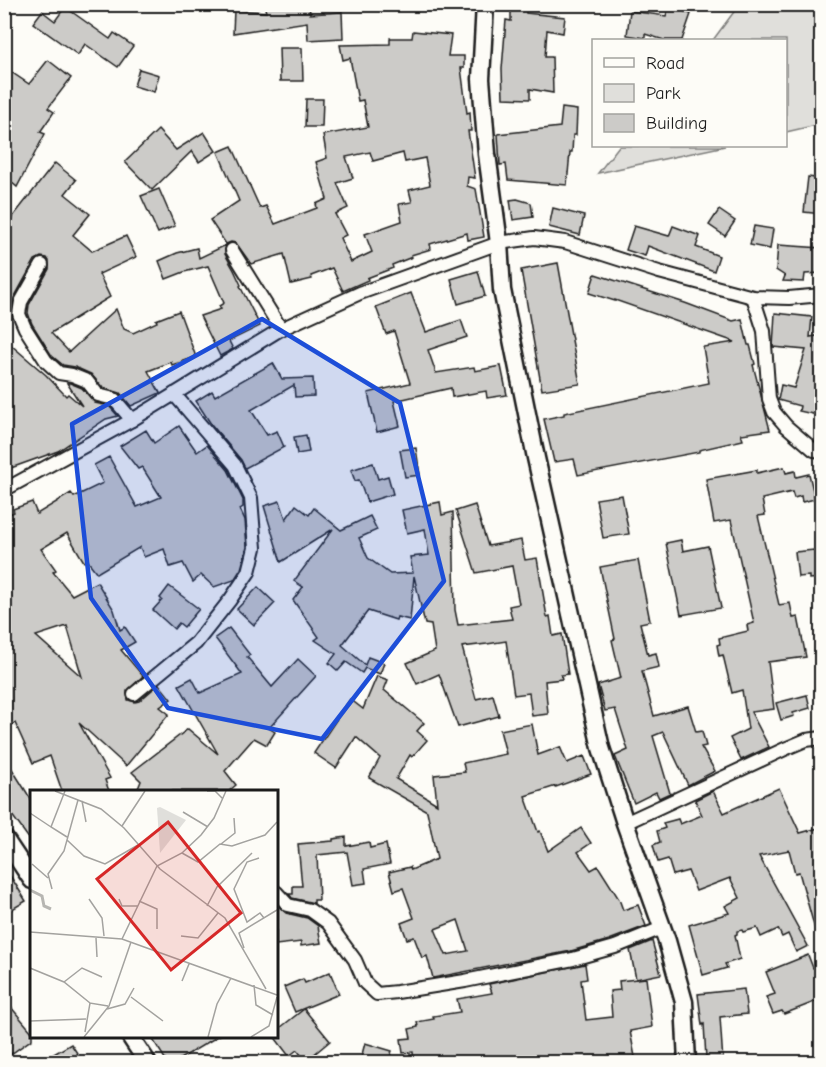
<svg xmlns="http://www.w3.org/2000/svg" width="826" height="1067" font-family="'Comic Neue',sans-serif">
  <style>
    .green { fill: #e0dfdb; stroke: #7e7e7c; stroke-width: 1.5 }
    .building { fill: #cccbc8; stroke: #1c1c1c; stroke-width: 1.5; fill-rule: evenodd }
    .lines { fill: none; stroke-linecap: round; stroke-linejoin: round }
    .street-casing { stroke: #1c1c1c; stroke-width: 16 }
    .secondary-casing { stroke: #1c1c1c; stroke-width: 21 }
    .street { stroke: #fdfcf7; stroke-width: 12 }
    .secondary { stroke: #fdfcf7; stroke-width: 16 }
    .marked { fill: #1d4ed8; fill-opacity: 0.2; stroke: #1d4ed8; stroke-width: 4.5; stroke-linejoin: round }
    .inset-river { fill: none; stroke: #b7b6b2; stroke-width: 3 }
    .inset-road { fill: none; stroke: #a3a29f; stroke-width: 1.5 }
    .view { fill: #d62828; fill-opacity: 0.15; stroke: #d62828; stroke-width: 3 }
    .inset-edge { fill: none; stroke: #1c1c1c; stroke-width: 3 }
  </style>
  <rect width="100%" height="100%" fill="#fdfcf7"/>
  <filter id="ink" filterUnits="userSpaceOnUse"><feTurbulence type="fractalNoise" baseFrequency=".0167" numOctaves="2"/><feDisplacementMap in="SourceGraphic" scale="12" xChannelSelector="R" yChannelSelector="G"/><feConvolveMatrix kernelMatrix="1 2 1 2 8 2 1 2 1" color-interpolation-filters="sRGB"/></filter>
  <g filter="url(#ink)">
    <g class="green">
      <path d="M 739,5 L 821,5 L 821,124 L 786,132 L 786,40 L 713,40 Z"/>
      <path d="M 619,146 L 725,146 L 598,173 Z"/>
    </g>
    <g class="building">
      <path d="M 264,4 L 309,4 L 310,14 L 342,12 L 343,38 L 308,40 L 307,22 L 233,33 L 234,10 L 266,12 Z"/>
      <path d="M 511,4 L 526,4 L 526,13 L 565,17 L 563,33 L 547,30 L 545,57 L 552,57 L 553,93 L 530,89 L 530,99 L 503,98 L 502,69 L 506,20 L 511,21 Z"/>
      <path d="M 669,6 L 691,14 L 682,40 L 664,40 L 645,34 L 645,38 L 627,35 L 630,11 L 666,16 Z"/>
      <path d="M 65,7 L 110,39 L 114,33 L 133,46 L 118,67 L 85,44 L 78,55 L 33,23 L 42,11 L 55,21 Z"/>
      <path d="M 413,31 L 451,35 L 448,56 L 464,56 L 464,68 L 461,68 L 467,113 L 470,112 L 471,131 L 468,131 L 475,178 L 468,177 L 467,186 L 476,189 L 484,237 L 468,240 L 467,233 L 430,244 L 431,249 L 411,255 L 412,257 L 392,265 L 393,268 L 367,278 L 368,280 L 343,291 L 332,268 L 311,276 L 312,279 L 291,284 L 284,254 L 251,264 L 236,243 L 231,242 L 226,244 L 210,220 L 239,201 L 218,152 L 232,146 L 260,208 L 266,206 L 275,224 L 317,208 L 316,204 L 327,199 L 316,162 L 327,158 L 323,135 L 368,127 L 363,100 L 358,101 L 350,58 L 343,60 L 340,45 L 390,44 L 390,38 L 412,38 ZM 370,152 L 373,161 L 403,153 L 405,162 L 425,158 L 430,185 L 409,190 L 412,202 L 399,204 L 402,221 L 365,234 L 372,252 L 351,262 L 340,238 L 346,235 L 335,214 L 348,208 L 337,183 L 353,178 L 346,157 Z"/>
      <path d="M 279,48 L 302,48 L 303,81 L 280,81 Z"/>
      <path d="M 48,60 L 71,78 L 48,108 L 54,112 L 40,132 L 45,134 L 17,187 L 4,176 L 4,81 L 11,72 L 29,84 Z"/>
      <path d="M 139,69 L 159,75 L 154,92 L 134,86 Z"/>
      <path d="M 306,99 L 323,99 L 322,127 L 305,127 Z"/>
      <path d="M 562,108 L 577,110 L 576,135 L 573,135 L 572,152 L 570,152 L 567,185 L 508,180 L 506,164 L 500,165 L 498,134 L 560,127 Z"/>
      <path d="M 158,130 L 176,150 L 204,132 L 216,151 L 199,162 L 192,151 L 152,190 L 125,162 Z"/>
      <path d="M 55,163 L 76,180 L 65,194 L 90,214 L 73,235 L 92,251 L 126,236 L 136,257 L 99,274 L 110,297 L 51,333 L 69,352 L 116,309 L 124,329 L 133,333 L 157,322 L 156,320 L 179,311 L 196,357 L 172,365 L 171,362 L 148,371 L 160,393 L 131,406 L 120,393 L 103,388 L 91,374 L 75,367 L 63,365 L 52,356 L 32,324 L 28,313 L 29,305 L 49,269 L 49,261 L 47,258 L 41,257 L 35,260 L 14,298 L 11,311 L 4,314 L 4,228 Z"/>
      <path d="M 808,177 L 822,179 L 822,214 L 804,212 Z"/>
      <path d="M 159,189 L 175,226 L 158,233 L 141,196 Z"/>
      <path d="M 517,199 L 531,203 L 533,217 L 513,220 L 510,200 Z"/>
      <path d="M 553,208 L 584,216 L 580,235 L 549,227 Z"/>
      <path d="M 719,210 L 735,221 L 725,236 L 709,225 Z"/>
      <path d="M 634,226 L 669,236 L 673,226 L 700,236 L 696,247 L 719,256 L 714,271 L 648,246 L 645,256 L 626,250 Z"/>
      <path d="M 754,226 L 773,229 L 770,249 L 750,245 Z"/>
      <path d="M 226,245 L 225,254 L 234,270 L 241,285 L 240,286 L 260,326 L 229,341 L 233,349 L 220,356 L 200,316 L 221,309 L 219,306 L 224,303 L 208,266 L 184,272 L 166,279 L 159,261 L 177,253 L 197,248 L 199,258 Z"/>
      <path d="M 778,245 L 822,248 L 822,273 L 805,274 L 804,282 L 783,281 L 785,276 L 776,270 Z"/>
      <path d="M 558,263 L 580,384 L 542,390 L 521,270 Z"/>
      <path d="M 478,271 L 485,296 L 458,304 L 451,279 Z"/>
      <path d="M 595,274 L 685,303 L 733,321 L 742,319 L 748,345 L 750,345 L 755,364 L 753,365 L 770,430 L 741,434 L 743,440 L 699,450 L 699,452 L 578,475 L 574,459 L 554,462 L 544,419 L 564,415 L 564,413 L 709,383 L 703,347 L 735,342 L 615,300 L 615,301 L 589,293 Z"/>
      <path d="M 411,293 L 426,332 L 461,320 L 467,337 L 428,350 L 436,373 L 474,367 L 475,371 L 501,366 L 507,395 L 487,398 L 486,391 L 452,397 L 451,388 L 394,401 L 400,426 L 377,432 L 368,393 L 410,383 L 394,331 L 386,334 L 376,307 Z"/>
      <path d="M 775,313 L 812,317 L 810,337 L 822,335 L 822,416 L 799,411 L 800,406 L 778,400 L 781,385 L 794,388 L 806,350 L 773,347 Z"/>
      <path d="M 4,339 L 46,375 L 66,396 L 68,394 L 82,406 L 67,383 L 70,383 L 82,388 L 95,403 L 109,406 L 118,416 L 106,419 L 58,451 L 8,469 L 4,462 Z"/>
      <path d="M 273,363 L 282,379 L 313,378 L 314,396 L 295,397 L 294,385 L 251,410 L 267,435 L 277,431 L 284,447 L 245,468 L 241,460 L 211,424 L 196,401 L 212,391 L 215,396 Z"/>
      <path d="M 179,426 L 197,452 L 207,445 L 228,470 L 243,500 L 243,507 L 240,509 L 245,520 L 247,547 L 241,569 L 234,580 L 214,587 L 201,575 L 193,582 L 183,563 L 170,567 L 164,549 L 144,557 L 140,547 L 97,573 L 87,560 L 84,562 L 67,533 L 41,549 L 56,570 L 53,572 L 72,595 L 97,582 L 114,610 L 120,630 L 125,627 L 135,642 L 121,650 L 143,676 L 127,691 L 128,700 L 135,702 L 139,701 L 159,684 L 171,699 L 160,707 L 169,714 L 126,766 L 79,723 L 110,778 L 105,780 L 109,791 L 62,791 L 50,756 L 33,763 L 15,723 L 4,727 L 4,516 L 14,512 L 13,509 L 32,502 L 37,514 L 71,493 L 74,497 L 103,483 L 94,465 L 109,457 L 137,507 L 161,497 L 142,467 L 138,469 L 120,446 L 146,430 L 154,443 ZM 67,626 L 82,677 L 36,636 Z"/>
      <path d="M 306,435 L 309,452 L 297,454 L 294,437 Z"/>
      <path d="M 416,448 L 420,475 L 405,477 L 400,450 Z"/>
      <path d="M 373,463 L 378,479 L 388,476 L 393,494 L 367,502 L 359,480 L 355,481 L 351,470 Z"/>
      <path d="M 784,467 L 786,473 L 795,471 L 796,477 L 809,474 L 815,499 L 802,502 L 801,496 L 794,498 L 792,492 L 762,499 L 765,515 L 758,516 L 779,605 L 790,603 L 793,618 L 798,617 L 806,657 L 768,662 L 774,709 L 751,712 L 769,747 L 741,760 L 730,738 L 748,729 L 742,690 L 732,693 L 723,655 L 719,656 L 717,645 L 720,644 L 719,638 L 748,631 L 747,625 L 754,623 L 731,520 L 714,523 L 706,479 L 757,470 L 757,473 Z"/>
      <path d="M 622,495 L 629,534 L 603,538 L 596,499 Z"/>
      <path d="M 280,501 L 286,519 L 296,505 L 309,515 L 314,508 L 341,530 L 370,516 L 377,530 L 359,538 L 368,558 L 390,574 L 413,573 L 410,557 L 429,555 L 425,529 L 407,533 L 402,510 L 440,502 L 442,515 L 453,512 L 455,610 L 458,625 L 512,619 L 509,606 L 519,604 L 512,566 L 476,573 L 456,511 L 475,505 L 488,546 L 521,540 L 525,560 L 537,558 L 547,617 L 550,616 L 553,636 L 562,634 L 568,674 L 561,675 L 562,679 L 545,681 L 548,714 L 532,716 L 529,693 L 514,695 L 506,641 L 487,644 L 462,647 L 476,699 L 493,695 L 499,716 L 458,727 L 439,674 L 417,684 L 407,663 L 435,651 L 431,625 L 425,624 L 414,576 L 410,620 L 397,617 L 396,620 L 368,611 L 342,645 L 365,665 L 368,657 L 384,663 L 380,674 L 365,668 L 362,673 L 346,662 L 338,671 L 329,663 L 336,654 L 315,640 L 319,637 L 293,600 L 303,587 L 294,581 L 333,529 L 281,562 L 264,506 Z"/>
      <path d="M 681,540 L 683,551 L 708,546 L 721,608 L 681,615 L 666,543 Z"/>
      <path d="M 814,550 L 815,554 L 822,554 L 822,578 L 809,579 L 809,576 L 798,577 L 795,552 Z"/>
      <path d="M 638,560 L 650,621 L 640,623 L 648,655 L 656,653 L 659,667 L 642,671 L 654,716 L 688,706 L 696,732 L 702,731 L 706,746 L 701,747 L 715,771 L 688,785 L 663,732 L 653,736 L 670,793 L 659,798 L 656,792 L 634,803 L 615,756 L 628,750 L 615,709 L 605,711 L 598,685 L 621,678 L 612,640 L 615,639 L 600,567 Z"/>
      <path d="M 169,586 L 199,609 L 184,627 L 179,623 L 174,629 L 153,610 L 162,600 L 160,598 Z"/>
      <path d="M 258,587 L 275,603 L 254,625 L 237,609 Z"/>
      <path d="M 229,628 L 250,655 L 247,657 L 272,687 L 298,659 L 316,676 L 269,728 L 275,732 L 267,745 L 254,738 L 225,771 L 236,785 L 229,791 L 137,791 L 141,781 L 132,772 L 188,729 L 218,754 L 179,685 L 192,678 L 200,693 L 242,674 L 215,638 Z"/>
      <path d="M 377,676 L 388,680 L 384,690 L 424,723 L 417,731 L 427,740 L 412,757 L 410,755 L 396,779 L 437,804 L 434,775 L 465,772 L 463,763 L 506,754 L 500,730 L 532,724 L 538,755 L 560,747 L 567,763 L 584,756 L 591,774 L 556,787 L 556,786 L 525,796 L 538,832 L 540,831 L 548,851 L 581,828 L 591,843 L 578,852 L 591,870 L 598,866 L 619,899 L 623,910 L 638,905 L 646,926 L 609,940 L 571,951 L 433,978 L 427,956 L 422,958 L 414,937 L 407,939 L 401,923 L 414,918 L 403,888 L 394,891 L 389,872 L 410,867 L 411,870 L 437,859 L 427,811 L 369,778 L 380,758 L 356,737 L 336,768 L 314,753 L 350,699 L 363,709 ZM 458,920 L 468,951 L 446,955 L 435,929 Z"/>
      <path d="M 807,695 L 810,708 L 793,713 L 794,716 L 781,720 L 776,703 Z"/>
      <path d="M 4,756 L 32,801 L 32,843 L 4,804 Z"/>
      <path d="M 779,788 L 800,833 L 822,827 L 822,939 L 818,940 L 799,872 L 795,873 L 789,850 L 759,856 L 808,946 L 796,952 L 788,934 L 782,937 L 778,929 L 761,937 L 757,928 L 743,932 L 742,930 L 737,931 L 737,934 L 735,935 L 740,959 L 725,964 L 727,968 L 703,975 L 689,925 L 729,913 L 725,906 L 740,898 L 730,878 L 696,891 L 688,871 L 673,875 L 668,859 L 658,862 L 653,845 L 660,842 L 657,831 L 665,828 L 663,823 L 678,819 L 680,824 L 702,815 L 695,800 L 713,791 L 724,813 Z"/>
      <path d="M 346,837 L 346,846 L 369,842 L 370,848 L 386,844 L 390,864 L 364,869 L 366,883 L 353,885 L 347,852 L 317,855 L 319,900 L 314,900 L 314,903 L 292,898 L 289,894 L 293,894 L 293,886 L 302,886 L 298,844 L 333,841 L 333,839 Z"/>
      <path d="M 4,866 L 26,901 L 4,914 Z"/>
      <path d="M 276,904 L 286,913 L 307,918 L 318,926 L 321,943 L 301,946 L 301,942 L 276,945 Z"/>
      <path d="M 652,941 L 661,974 L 636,979 L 630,950 Z"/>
      <path d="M 808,955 L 813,968 L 822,967 L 822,999 L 784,1014 L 782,1011 L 773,1014 L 766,997 L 775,994 L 766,972 Z"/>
      <path d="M 585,964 L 587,979 L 581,980 L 586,1020 L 612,1017 L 610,991 L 620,990 L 619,981 L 646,978 L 652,1027 L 630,1031 L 636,1062 L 499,1062 L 499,1059 L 470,1062 L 469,1058 L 441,1062 L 414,1062 L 413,1052 L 403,1053 L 401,1039 L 411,1038 L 409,1029 L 418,1027 L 417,1022 L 434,1019 L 433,1016 L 460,1012 L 457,999 L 492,993 L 489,984 Z"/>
      <path d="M 330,972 L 339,994 L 295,1012 L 284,987 L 303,979 L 305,983 Z"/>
      <path d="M 744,989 L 747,1014 L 720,1017 L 723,1062 L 709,1062 L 709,1058 L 706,1058 L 704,1024 L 702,1025 L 698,994 Z"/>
      <path d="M 4,999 L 32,1032 L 32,1039 L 4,1059 Z"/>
      <path d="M 304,1009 L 330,1041 L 306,1061 L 297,1050 L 289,1056 L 273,1035 L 276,1035 L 276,1031 Z"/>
      <path d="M 150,1035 L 220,1035 L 175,1062 L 167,1062 Z"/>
      <path d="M 365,1043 L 392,1051 L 388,1062 L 360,1062 Z"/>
      <path d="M 71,1044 L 83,1062 L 40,1062 Z"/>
    </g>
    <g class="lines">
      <g class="street-casing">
        <g id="street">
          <path d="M 232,250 L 281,329"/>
          <path d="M 42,265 L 21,302 L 19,314 L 25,328 L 46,361 L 59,373 L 72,375 L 87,381 L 98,395 L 114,399 L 132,420"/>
          <path d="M 753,297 L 764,331 L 769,399 L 774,412 L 786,426 L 814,450 L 822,451"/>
          <path d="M 4,490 L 132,420 L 281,329 L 360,293 L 499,243 L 534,238 L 565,242 L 659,272 L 753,297 L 789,298 L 822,295"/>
          <path d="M 134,694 L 196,643 L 230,600 L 249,572 L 255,548 L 251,498 L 235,465 L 174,394"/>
          <path d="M 625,823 L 787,748 L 806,740 L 822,738"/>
          <path d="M 276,892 L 288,905 L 310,910 L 328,923 L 355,960 L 365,983 L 377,994 L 397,992 L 465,981 L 573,959 L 615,947 L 662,928"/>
        </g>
      </g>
      <g class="secondary-casing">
        <g id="secondary">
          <path d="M 485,4 L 481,79 L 487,154 L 499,243 L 502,290 L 536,458 L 601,748 L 625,823 L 667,941 L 684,1002 L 687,1062"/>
          <path d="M 4,838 L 32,880"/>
          <path d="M 130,1036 L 147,1062"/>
        </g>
      </g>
      <use href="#street" class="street"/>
      <use href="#secondary" class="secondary"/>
    </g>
  </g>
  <path class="marked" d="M 262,319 L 400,403 L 444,581 L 322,739 L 168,708 L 91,598 L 72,424 Z"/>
  <g transform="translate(30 790)">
    <rect width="248" height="248" fill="#fdfcf7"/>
    <path d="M 130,17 L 156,30 L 130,63 L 127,18 Z" fill="#e0dfdb"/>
    <path class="inset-river" d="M 0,100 L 12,106 L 14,116 L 21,119"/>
    <path class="inset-road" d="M 25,1 L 71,19 L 94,38 L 130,79 L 195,128 L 236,199M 35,1 L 21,37 L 37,47M 177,1 L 185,1 L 193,9M 52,11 L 56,32M 153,22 L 178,37M 0,23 L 21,37M 92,36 L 115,1M 37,50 L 54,66 L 75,74 L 108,55M 191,54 L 205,43 L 204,28M 152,63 L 168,72 L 190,54 L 202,56 L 235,45 L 247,32M 229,68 L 217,72 L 204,99 L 217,132 L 230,123 L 234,128M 2,74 L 18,88M 22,99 L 18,84 L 34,61 L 48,10M 59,109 L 72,128 L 74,146M 89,109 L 92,116 L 108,116M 109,111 L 127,119 L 127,139M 177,116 L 187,97 L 222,63M 0,142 L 92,149 L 247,205M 151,146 L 168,148 L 188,123M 66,148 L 67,167M 92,149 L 127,76 L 152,63 L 171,45 L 184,28 L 196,1M 214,158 L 209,143 L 247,120M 0,178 L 34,192 L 60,213M 152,191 L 159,174M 34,192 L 52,178 L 72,187M 224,195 L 226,215 L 243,225M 101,207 L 133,231M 77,219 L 95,214 L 104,198M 0,231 L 56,229M 55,242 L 60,213 L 78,216M 54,247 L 79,216 L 101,152M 178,247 L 187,214 L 201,188M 221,247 L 239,236 L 247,207"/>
    <path class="view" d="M 138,32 L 211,123 L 141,180 L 67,89 Z"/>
    <rect width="248" height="248" class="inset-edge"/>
  </g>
  <rect width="826" height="1067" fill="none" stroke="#fdfcf7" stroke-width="24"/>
  <rect x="12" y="12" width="802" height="1043" fill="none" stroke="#1c1c1c" stroke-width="2" filter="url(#ink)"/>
  <rect x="592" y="39" width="195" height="108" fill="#fdfcf7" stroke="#a3a29f" stroke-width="1.5"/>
  <rect x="604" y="58" width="30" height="9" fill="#fdfcf7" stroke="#a3a29f" stroke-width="1.5"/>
  <text x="646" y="69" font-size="18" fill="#1c1c1c">Road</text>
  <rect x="604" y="84" width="30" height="18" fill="#e0dfdb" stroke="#a3a29f" stroke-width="1.5"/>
  <text x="646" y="99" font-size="18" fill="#1c1c1c">Park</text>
  <rect x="604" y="114" width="30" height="18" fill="#cccbc8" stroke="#a3a29f" stroke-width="1.5"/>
  <text x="646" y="129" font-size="18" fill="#1c1c1c">Building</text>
</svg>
